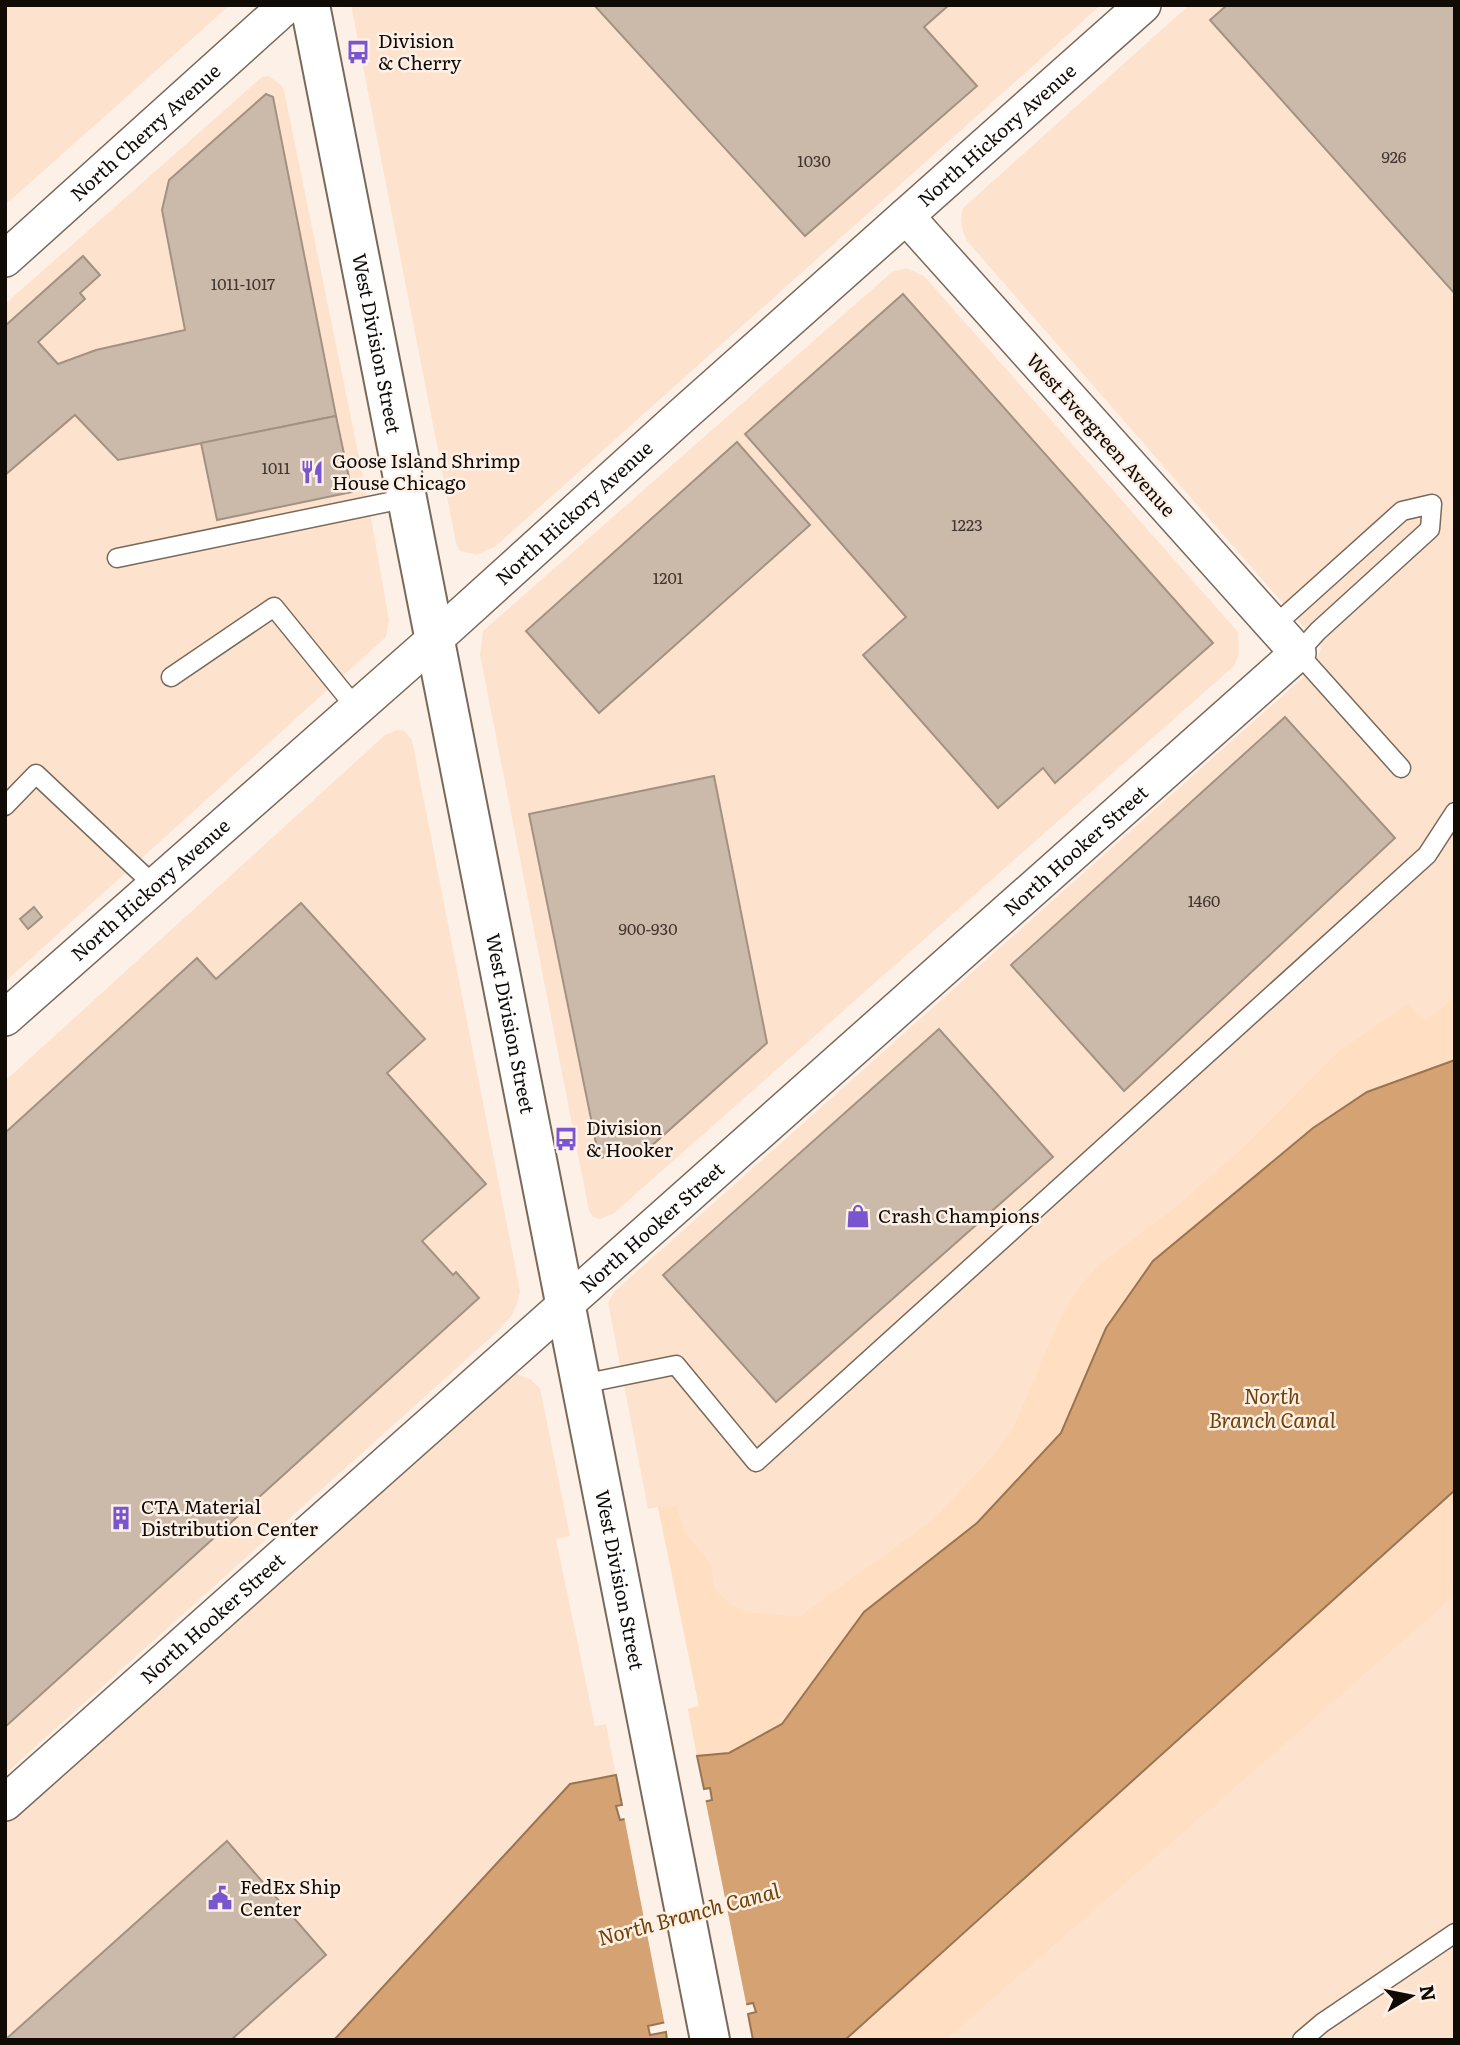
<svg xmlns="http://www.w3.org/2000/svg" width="1460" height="2045" font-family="Literata,serif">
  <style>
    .built { fill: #fde3ce }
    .green { fill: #ffdec1 }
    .water { fill: #d5a273; stroke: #9a7552; stroke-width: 2 }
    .pier { fill: #fdf1e7 }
    .building { fill: #cbb9a9; stroke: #a39182; stroke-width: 2 }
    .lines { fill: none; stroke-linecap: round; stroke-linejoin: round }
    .service-casing { stroke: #79695a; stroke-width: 21 }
    .minor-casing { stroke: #79695a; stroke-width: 38 }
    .secondary-casing { stroke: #79695a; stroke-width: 42 }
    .service { stroke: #fff; stroke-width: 18 }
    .minor { stroke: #fff; stroke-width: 35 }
    .secondary { stroke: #fff; stroke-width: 38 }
    .labels { text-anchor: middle; stroke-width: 5; stroke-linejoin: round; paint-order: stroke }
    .number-label { font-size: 16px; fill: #40362f }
    .poi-label { font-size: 19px; fill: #110b06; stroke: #fdf1e7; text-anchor: start }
    .street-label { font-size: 19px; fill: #110b06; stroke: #fdf1e7 }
    .water-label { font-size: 21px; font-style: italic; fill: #704004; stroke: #fdf1e7 }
  </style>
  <rect width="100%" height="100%" fill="#fdf1e7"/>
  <g class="built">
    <path d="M 5,5 L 230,5 L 5,205 Z"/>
    <path d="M 351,5 L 1101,5 L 496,546 L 477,555 L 460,551 L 456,543 Z"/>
    <path d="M 1189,5 L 1455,5 L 1455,1060 L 1367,1092 L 1313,1128 L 1153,1261 L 1106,1328 L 1061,1433 L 697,1756 L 688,1709 L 699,1706 L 658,1507 L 648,1509 L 608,1303 L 614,1292 L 1310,671 L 1322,648 L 967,241 L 963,232 L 961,219 L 963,208 Z"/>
    <path d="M 268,76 L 280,84 L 284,90 L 369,506 L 389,620 L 386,637 L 5,982 L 5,304 L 262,77 Z"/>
    <path d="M 906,268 L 924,276 L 1238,632 L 1239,654 L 1234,666 L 613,1214 L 600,1219 L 593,1217 L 589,1211 L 480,655 L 483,631 L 892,272 Z"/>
    <path d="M 397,730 L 403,730 L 412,740 L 520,1291 L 518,1301 L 512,1315 L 498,1331 L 5,1774 L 5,1081 L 385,735 Z"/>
    <path d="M 517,1374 L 530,1379 L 540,1388 L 570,1536 L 556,1539 L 595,1726 L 606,1724 L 616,1775 L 570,1784 L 334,2040 L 5,2040 L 5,1819 L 504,1375 Z"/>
    <path d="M 1455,1490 L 1455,2040 L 845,2040 L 852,2033 Z"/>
  </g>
  <g class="green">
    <path d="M 1455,997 L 1455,1060 L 1367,1092 L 1313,1128 L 1153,1261 L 1106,1328 L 1061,1433 L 977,1523 L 864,1612 L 782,1724 L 729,1753 L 697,1756 L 688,1709 L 699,1706 L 658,1507 L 676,1506 L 686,1534 L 710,1563 L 715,1590 L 730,1604 L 745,1612 L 799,1617 L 934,1519 L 990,1459 L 1012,1430 L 1064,1311 L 1077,1290 L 1098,1266 L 1172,1210 L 1243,1148 L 1338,1052 L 1408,1004 L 1425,1020 Z"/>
    <path d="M 1455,1490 L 1455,1595 L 945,2040 L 859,2040 L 852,2033 Z"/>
  </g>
  <path class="water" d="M 1455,1060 L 1455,1490 L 845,2040 L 753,2040 L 748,2014 L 756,2012 L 753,2003 L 648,2026 L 650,2035 L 666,2032 L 667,2040 L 334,2040 L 570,1784 L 616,1775 L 622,1805 L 616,1806 L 620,1820 L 712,1800 L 710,1788 L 704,1789 L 697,1756 L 729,1753 L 782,1724 L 864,1612 L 977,1523 L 1061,1433 L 1106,1328 L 1153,1261 L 1313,1128 L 1367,1092 Z"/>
  <path class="pier" d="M 705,1798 L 747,2008 L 665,2026 L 624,1816 Z"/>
  <g class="building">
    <path d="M 594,5 L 949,5 L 924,27 L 977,86 L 805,236 Z"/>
    <path d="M 1227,5 L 1455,5 L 1455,294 L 1210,20 Z"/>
    <path d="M 266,94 L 273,97 L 336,416 L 118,460 L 75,415 L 5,475 L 5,326 L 83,256 L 100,275 L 80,293 L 85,299 L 38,342 L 58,364 L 96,350 L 185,330 L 162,210 L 169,180 Z"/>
    <path d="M 903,294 L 1213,643 L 1055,783 L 1043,768 L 998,808 L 863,655 L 906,617 L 745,434 Z"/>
    <path d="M 336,416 L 352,492 L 217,520 L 201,443 Z"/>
    <path d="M 737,442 L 810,525 L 599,713 L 526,631 Z"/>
    <path d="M 1285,717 L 1395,838 L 1124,1091 L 1011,965 Z"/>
    <path d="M 714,776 L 767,1043 L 649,1148 L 599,1158 L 529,814 Z"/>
    <path d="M 301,903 L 425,1039 L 387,1073 L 486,1184 L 422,1241 L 453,1275 L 456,1272 L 479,1298 L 5,1727 L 5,1133 L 197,958 L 216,979 Z"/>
    <path d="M 34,907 L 42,917 L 28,929 L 20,919 Z"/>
    <path d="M 939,1029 L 1053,1157 L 776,1402 L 663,1275 Z"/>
    <path d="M 227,1841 L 326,1955 L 231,2040 L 5,2040 Z"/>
  </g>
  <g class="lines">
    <g class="service-casing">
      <g id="service">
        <path d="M 117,558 L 408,498"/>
        <path d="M 1273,627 L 1402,511 L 1432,504 L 1430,529 L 1318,631 L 1298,653 L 1401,768"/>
        <path d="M 171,677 L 274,607 L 356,708"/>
        <path d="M 5,806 L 36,774 L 155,886"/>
        <path d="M 582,1384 L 676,1365 L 756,1462 L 1427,855 L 1455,812"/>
        <path d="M 1302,2040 L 1322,2023 L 1455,1933"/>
      </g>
    </g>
    <g class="minor-casing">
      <g id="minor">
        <path id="s1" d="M 5,259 L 287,5"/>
        <path id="s2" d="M 5,1018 L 435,639 L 679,418 L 1143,5"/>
        <path id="s3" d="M 5,1803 L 1298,653 L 906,216"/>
      </g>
    </g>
    <g class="secondary-casing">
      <g id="secondary">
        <path id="s4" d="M 310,5 L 710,2040"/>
      </g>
    </g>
    <use href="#service" class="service"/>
    <use href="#minor" class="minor"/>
    <use href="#secondary" class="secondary"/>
  </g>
  <defs>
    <g id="bus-bare" transform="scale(1.89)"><path d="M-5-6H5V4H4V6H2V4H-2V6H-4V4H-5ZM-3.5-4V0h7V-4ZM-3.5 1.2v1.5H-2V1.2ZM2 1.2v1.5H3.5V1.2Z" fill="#7956d0" stroke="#fdf1e7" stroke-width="2.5" paint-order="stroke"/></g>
    <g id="restaurant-bare" transform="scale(1.89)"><path d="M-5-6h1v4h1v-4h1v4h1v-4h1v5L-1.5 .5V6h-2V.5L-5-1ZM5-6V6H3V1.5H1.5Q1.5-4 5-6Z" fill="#7956d0" stroke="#fdf1e7" stroke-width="2.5" paint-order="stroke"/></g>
    <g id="shop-bare" transform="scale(1.89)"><path d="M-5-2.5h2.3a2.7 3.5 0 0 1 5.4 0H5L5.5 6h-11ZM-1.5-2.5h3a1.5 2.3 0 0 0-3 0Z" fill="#7956d0" stroke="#fdf1e7" stroke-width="2.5" paint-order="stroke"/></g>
    <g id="building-bare" transform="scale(1.89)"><path d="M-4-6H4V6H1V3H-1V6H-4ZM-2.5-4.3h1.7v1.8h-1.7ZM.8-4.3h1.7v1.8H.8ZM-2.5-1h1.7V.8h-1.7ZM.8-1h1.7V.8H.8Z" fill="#7956d0" stroke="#fdf1e7" stroke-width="2.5" paint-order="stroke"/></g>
    <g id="civic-bare" transform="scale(1.89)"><path d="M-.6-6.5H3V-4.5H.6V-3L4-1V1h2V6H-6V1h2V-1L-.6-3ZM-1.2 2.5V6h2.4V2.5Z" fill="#7956d0" stroke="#fdf1e7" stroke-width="2.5" paint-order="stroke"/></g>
  </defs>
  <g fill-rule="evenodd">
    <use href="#bus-bare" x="358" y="52"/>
    <use href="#restaurant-bare" x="312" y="472"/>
    <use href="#bus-bare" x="566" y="1139"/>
    <use href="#shop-bare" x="858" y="1216"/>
    <use href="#building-bare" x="121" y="1518"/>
    <use href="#civic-bare" x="220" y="1898"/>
  </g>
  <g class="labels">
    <g class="number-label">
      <text x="1394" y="163">926</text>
      <text x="814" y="167">1030</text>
      <text x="243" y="290">1011-1017</text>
      <text x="276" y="474">1011</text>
      <text x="967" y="531">1223</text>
      <text x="668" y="584">1201</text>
      <text x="1204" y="907">1460</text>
      <text x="648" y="935">900-930</text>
    </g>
    <g class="poi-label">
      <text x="378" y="48">Division<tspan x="378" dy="22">&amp; Cherry</tspan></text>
      <text x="332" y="468">Goose Island Shrimp<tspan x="332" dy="22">House Chicago</tspan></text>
      <text x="586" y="1135">Division<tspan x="586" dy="22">&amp; Hooker</tspan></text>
      <text x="878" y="1223">Crash Champions</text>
      <text x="141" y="1514">CTA Material<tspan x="141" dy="22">Distribution Center</tspan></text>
      <text x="240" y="1894">FedEx Ship<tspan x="240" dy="22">Center</tspan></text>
    </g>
    <g class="street-label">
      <text dy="7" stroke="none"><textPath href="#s1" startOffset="189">North Cherry Avenue</textPath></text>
      <text dy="7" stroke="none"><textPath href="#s2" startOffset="1328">North Hickory Avenue</textPath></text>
      <text dy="7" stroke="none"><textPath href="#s4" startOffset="345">West Division Street</textPath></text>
      <text transform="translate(1101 435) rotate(48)" y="7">West Evergreen Avenue</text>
      <text dy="7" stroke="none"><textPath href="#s2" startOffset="761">North Hickory Avenue</textPath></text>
      <text dy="7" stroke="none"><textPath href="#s3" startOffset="1433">North Hooker Street</textPath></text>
      <text dy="7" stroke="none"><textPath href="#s2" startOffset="194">North Hickory Avenue</textPath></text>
      <text dy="7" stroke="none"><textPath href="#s4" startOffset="1038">West Division Street</textPath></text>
      <text dy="7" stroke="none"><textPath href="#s3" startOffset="866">North Hooker Street</textPath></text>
      <text dy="7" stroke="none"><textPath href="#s4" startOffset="1605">West Division Street</textPath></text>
      <text dy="7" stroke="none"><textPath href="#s3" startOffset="278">North Hooker Street</textPath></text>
    </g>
    <g class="water-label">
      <text x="1272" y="1404">North<tspan x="1272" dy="24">Branch Canal</tspan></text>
      <text transform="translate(689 1915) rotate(-15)" y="7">North Branch Canal</text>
    </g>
  </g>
  <rect width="1460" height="2045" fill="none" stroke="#110b06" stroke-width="14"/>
  <g transform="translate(1411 1996) rotate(80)" stroke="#fdf1e7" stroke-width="5" paint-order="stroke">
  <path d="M0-5L12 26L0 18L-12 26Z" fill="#110b06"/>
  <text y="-10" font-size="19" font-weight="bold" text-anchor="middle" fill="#110b06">N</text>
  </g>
</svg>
